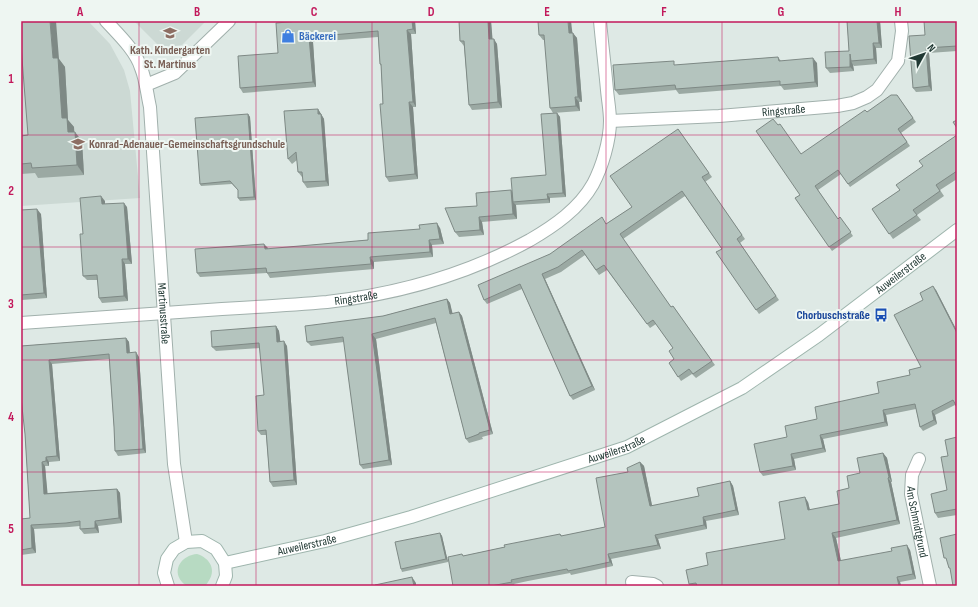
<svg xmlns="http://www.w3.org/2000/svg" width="978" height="607" font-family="'Sofia Sans Condensed',sans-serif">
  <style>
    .built { fill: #ccd9d4 }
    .green { fill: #b7dac2 }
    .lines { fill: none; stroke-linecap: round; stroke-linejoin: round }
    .street-casing { stroke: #a1b0ac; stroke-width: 14 }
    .secondary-casing { stroke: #9eb5ad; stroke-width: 14 }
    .street { stroke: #fff; stroke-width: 12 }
    .secondary { stroke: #fff; stroke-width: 12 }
    .wall { fill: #9ba9a3 }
    .shaded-wall { fill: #7e8985 }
    .building { fill: #b4c4be; stroke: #7e8985 }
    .grid { fill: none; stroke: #c2185b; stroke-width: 1; stroke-opacity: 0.55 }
    .labels { text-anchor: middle; stroke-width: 4; stroke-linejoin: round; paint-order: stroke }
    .shop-label { font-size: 12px; font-weight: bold; fill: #366cbe; stroke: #eef6f2; text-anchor: start }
    .education-label { font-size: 12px; font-weight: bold; fill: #785e54; stroke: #eef6f2 }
    .street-label { font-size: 12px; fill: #203833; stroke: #eef6f2 }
    .transit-label { font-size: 12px; font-weight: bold; fill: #164399; stroke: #eef6f2; text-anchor: end }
    .neatline { fill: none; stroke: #c2185b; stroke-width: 1.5 }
    .grid-label { font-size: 13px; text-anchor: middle; font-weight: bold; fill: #c2185b }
  </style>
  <rect width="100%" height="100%" fill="#dee9e5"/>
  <g class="built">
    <path d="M 21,21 L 88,21 L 110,44 L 124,70 L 130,91 L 140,198 L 21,206 Z"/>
    <path d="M 134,21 L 206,21 L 182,45 L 169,47 L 159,46 Z"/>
  </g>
  <path class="green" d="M 197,554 C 210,558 217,570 208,582 C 207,584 206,585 203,586 C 199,587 192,586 187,586 C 185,585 183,583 182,582 C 171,569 183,555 197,554 Z"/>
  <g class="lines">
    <g class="street-casing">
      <g id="street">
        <path id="s1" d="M 106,21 C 118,34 136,51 141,68 C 146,80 147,94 150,107 L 174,464 L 186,542"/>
        <path d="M 146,85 L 175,73 L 229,21"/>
        <path id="s2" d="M 610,121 L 719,116 L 837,106 L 853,103 L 867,97 L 877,90 L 898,61 L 902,31 L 901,21"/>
        <path id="s3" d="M 21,323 C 88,318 155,314 222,309 C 257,307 292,305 327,302 C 397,294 468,274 530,240 C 554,226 579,209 593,184 C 602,167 610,141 610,121 C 610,111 608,101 607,90 C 605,67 602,44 600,21"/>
        <path id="s4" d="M 919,459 L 912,475 L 911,494 L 930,586"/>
        <path d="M 632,582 L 653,584 L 657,586"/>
      </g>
    </g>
    <g class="secondary-casing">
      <g id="secondary">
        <path id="s5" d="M 225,563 L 325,541 L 411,517 L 627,447 L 742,388 L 819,335 L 957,230"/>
        <path d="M 168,586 L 164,573 L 167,559 L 174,549 L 186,542 L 202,541 L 216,549 L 225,563 L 226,576 L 222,586"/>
      </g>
    </g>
    <use href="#street" class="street"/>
    <use href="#secondary" class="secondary"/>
  </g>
  <g class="wall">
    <path d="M 299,21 L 415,21 L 416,34 L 411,34 L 416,107 L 413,107 L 418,179 L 389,182 L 386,177 L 381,66 L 380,64 L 378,37 L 313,42 L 316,87 L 243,93 L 240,88 L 278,53 Z"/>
    <path d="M 459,21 L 491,21 L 492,39 L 497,44 L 502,108 L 472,110 L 469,105 L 464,46 L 460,41 Z"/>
    <path d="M 847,21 L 880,21 L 882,48 L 876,48 L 877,64 L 854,66 L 853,65 L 854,71 L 830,73 L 826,68 L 849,51 Z"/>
    <path d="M 957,21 L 957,51 L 929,53 L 932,91 L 916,92 L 913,88 L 925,35 Z"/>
    <path d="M 572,33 L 577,38 L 582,102 L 579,102 L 580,111 L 553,113 L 550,108 L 545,40 L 543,40 L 539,35 Z"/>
    <path d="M 778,57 L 781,61 L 817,63 L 818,87 L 784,90 L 781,86 L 679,94 L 676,90 L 619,95 L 615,90 L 677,65 Z"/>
    <path d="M 59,59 L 65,67 L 68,120 L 74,127 L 74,132 L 82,141 L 84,175 L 38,178 L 35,173 L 21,174 L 21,136 L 28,135 Z"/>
    <path d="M 897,95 L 916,122 L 901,133 L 910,146 L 850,187 L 841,174 L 818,190 L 838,219 L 840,217 L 853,236 L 832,251 L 795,198 L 800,195 L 867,112 Z"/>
    <path d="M 318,109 L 324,119 L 329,186 L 307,188 L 303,182 L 303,177 L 302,177 L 298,172 L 297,160 L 292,164 L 288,159 Z"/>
    <path d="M 557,113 L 560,117 L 566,197 L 550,198 L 550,203 L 516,205 L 517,219 L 482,222 L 484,235 L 459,237 L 455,232 L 477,206 L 512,192 L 546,175 Z"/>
    <path d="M 248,114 L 250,117 L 256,200 L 240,201 L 238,198 L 238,190 L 232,184 L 201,186 L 200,184 Z"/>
    <path d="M 678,129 L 712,177 L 705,182 L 745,239 L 740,243 L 779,300 L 759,314 L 716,252 L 722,249 L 685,196 L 623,239 L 671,307 L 673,306 L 715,365 L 696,378 L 692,374 L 681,381 L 669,363 L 674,359 L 673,348 L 656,324 L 650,328 L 607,270 L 599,275 L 585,255 L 561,272 L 545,279 L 595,390 L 573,400 L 570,396 L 522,289 L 487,304 L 484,300 L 550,254 L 606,224 L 632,207 Z"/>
    <path d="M 957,135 L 957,179 L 940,190 L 944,196 L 917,215 L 921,220 L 893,239 L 872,209 L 900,190 L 923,166 Z"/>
    <path d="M 105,201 L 105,204 L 127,207 L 132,264 L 125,264 L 128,301 L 102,303 L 99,298 L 98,280 L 87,280 L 83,276 L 83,234 Z"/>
    <path d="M 21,210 L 41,214 L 47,298 L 22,300 L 21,299 Z"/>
    <path d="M 440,228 L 444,244 L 432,245 L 433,257 L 374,262 L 374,269 L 270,278 L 267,273 L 200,277 L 197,273 L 268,248 L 268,249 L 368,240 Z"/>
    <path d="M 936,290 L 957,331 L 957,408 L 955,405 L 935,415 L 937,424 L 923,431 L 920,427 L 916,409 L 886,415 L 888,426 L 823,439 L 826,452 L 794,459 L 796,470 L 763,476 L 760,472 L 787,437 L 817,419 L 879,393 L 910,375 L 921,367 L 923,300 Z"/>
    <path d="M 447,299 L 450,303 L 452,314 L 459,312 L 462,316 L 493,434 L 482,437 L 483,439 L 469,443 L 466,439 L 436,323 L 376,339 L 392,465 L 363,469 L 360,465 L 344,342 L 311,346 L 307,342 L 383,316 Z"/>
    <path d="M 276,326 L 279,331 L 280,342 L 287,346 L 297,485 L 273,487 L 270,482 L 266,435 L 261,435 L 258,431 L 264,395 L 260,348 L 216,351 L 212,347 Z"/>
    <path d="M 126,338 L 129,342 L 130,353 L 139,357 L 146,453 L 118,456 L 115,451 L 114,427 L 109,359 L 52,364 L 60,461 L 49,462 L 49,466 L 45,466 L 47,493 L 117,489 L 120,493 L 122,523 L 98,526 L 99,533 L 84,534 L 80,529 L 80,526 L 69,527 L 34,529 L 36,553 L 21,555 L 21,519 L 30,518 L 25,434 L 21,346 Z"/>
    <path d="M 957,437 L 957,515 L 938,518 L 935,513 L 947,490 L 948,456 Z"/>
    <path d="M 883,453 L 887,458 L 892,482 L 891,482 L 900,524 L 836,538 L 841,561 L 910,550 L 916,579 L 900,582 L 901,586 L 690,586 L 689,584 L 708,565 L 785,539 L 808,502 L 810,510 L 839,504 L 860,473 Z"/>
    <path d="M 640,462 L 644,466 L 652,506 L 699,496 L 730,481 L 733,486 L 739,515 L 706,521 L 707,529 L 658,539 L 661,549 L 611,559 L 613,566 L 571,575 L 570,573 L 528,581 L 514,584 L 515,586 L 453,586 L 463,556 L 505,547 L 560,534 L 562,536 L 605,527 L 628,472 Z"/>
    <path d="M 440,533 L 442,536 L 448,562 L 402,572 L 401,569 Z"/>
  </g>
  <g class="shaded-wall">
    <path d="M 50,21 L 56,21 L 59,59 L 65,67 L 68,120 L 74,127 L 75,142 L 68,132 L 62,118 L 53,58 Z"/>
    <path d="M 412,21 L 415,21 L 416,34 L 413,29 Z"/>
    <path d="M 488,21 L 491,21 L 493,44 L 489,39 Z"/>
    <path d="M 568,21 L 571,21 L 573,38 L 569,33 Z"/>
    <path d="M 877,21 L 880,21 L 882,48 L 879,43 Z"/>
    <path d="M 407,30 L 411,34 L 416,107 L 413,102 Z"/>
    <path d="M 573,33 L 577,38 L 582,102 L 578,97 Z"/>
    <path d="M 309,37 L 313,42 L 316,87 L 313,82 Z"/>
    <path d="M 494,39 L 497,44 L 502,108 L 498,102 Z"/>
    <path d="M 873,43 L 876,48 L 877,64 L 874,59 Z"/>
    <path d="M 926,48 L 929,53 L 932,91 L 929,86 Z"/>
    <path d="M 850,54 L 851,61 L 853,65 L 854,71 L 850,67 Z"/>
    <path d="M 813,58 L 817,63 L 818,87 L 815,82 Z"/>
    <path d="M 575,97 L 579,102 L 580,111 L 576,106 Z"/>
    <path d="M 409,102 L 413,107 L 418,179 L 415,174 Z"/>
    <path d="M 318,109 L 324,119 L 329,186 L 326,181 Z"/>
    <path d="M 557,113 L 560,117 L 566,197 L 563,193 Z"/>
    <path d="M 248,114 L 250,117 L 256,200 L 254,197 Z"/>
    <path d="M 75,132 L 82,141 L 84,175 L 77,165 Z"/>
    <path d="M 511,190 L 515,195 L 513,202 L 516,205 L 517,219 L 513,214 Z"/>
    <path d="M 547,194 L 550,198 L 550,203 L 548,199 Z"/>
    <path d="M 101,196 L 105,201 L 105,209 L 102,204 Z"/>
    <path d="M 124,203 L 127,207 L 132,264 L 128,259 Z"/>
    <path d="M 37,209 L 41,214 L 47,298 L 44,293 Z"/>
    <path d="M 479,217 L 482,222 L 484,235 L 480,230 Z"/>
    <path d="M 437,223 L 440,228 L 444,244 L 440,239 Z"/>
    <path d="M 429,240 L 432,245 L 433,257 L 430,252 Z"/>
    <path d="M 264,244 L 268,248 L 268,254 L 265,249 Z"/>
    <path d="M 370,257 L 374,262 L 374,269 L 371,264 Z"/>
    <path d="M 122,259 L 125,264 L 128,301 L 124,296 Z"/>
    <path d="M 542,274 L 545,279 L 595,390 L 592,386 Z"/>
    <path d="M 933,286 L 936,290 L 957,331 L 957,333 Z"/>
    <path d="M 447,299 L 450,303 L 454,319 L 450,314 Z"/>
    <path d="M 459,312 L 462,316 L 493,434 L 490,430 Z"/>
    <path d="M 276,326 L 279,331 L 281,346 L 277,342 Z"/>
    <path d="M 372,334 L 376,339 L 392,465 L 389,460 Z"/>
    <path d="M 126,338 L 129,342 L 130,357 L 127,353 Z"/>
    <path d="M 284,341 L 287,346 L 297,485 L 294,480 Z"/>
    <path d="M 136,352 L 139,357 L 146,453 L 143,449 Z"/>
    <path d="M 49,360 L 52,364 L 60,461 L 57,456 Z"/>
    <path d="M 883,410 L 886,415 L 888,426 L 885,422 Z"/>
    <path d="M 932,411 L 935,415 L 937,424 L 934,420 Z"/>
    <path d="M 820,435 L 823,439 L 826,452 L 823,448 Z"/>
    <path d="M 883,453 L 887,458 L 892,482 L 889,477 Z"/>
    <path d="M 791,454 L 794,459 L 796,470 L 793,466 Z"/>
    <path d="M 46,457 L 49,462 L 49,466 L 46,461 Z"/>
    <path d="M 42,462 L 45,466 L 48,498 L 44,494 Z"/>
    <path d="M 640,462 L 644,466 L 653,510 L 650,506 Z"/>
    <path d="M 888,478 L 891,482 L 900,524 L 897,520 Z"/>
    <path d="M 730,481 L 733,486 L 739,515 L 736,510 Z"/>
    <path d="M 117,489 L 120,493 L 122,523 L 119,518 Z"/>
    <path d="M 805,497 L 808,502 L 811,515 L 808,510 Z"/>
    <path d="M 703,517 L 706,521 L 707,529 L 704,525 Z"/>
    <path d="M 95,521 L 98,526 L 99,533 L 95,528 Z"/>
    <path d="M 31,525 L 34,529 L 36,553 L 32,548 Z"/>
    <path d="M 440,533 L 442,536 L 448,562 L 446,559 Z"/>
    <path d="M 832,533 L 836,538 L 842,566 L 838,561 Z"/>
    <path d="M 655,535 L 658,539 L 661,549 L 658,545 Z"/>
    <path d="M 907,545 L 910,550 L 916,579 L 913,574 Z"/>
    <path d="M 608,554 L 611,559 L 613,566 L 610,562 Z"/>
    <path d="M 412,577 L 416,583 L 416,586 L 414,586 Z"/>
    <path d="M 897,577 L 900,582 L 901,586 L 899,586 Z"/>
  </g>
  <g class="building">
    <path d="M 21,21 L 50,21 L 53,58 L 58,58 L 62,118 L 67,118 L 68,132 L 75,132 L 77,165 L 32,168 L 31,163 L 21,164 L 21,136 L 28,135 L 21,46 Z"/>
    <path d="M 299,21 L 412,21 L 413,29 L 407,30 L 413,102 L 409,102 L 415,174 L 386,177 L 380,104 L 383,104 L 381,64 L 380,64 L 378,31 L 309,37 L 313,82 L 240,88 L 238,56 L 278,53 L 276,23 Z"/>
    <path d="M 459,21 L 488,21 L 489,39 L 494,39 L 498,102 L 469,105 L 464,41 L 460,41 Z"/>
    <path d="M 538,21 L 568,21 L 569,33 L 573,33 L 578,97 L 575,97 L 576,106 L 550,108 L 544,35 L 539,35 Z"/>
    <path d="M 847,21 L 877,21 L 879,43 L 873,43 L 874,59 L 851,61 L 850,54 L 850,67 L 826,68 L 825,52 L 849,51 Z"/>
    <path d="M 924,21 L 957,21 L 957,46 L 926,48 L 929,86 L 913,88 L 909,36 L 925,35 Z"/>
    <path d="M 778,57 L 779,61 L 813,58 L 815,82 L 780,85 L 780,81 L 676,89 L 675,85 L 615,90 L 613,65 L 674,61 L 674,65 Z"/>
    <path d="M 891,95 L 897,95 L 913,118 L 898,129 L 907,142 L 848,184 L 838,170 L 815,186 L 838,219 L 840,217 L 851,232 L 829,247 L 795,198 L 800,195 L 756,131 L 773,119 L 778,125 L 780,124 L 801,154 L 865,110 L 867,112 Z"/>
    <path d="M 318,109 L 318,114 L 321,114 L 326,181 L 303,182 L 302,172 L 298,172 L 296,152 L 288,159 L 284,111 Z"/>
    <path d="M 557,113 L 563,193 L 547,194 L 548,199 L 513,202 L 511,178 L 546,175 L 541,114 Z"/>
    <path d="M 248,114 L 254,197 L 238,198 L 238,190 L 230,181 L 200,184 L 195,118 Z"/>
    <path d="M 957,120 L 957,128 L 953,122 Z"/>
    <path d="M 678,129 L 709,173 L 702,177 L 742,235 L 737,239 L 776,296 L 756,310 L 716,252 L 722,249 L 682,191 L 620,234 L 671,307 L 673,306 L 712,361 L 693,374 L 689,369 L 678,377 L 669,363 L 674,359 L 669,351 L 673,348 L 653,320 L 647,324 L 604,265 L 596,270 L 582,250 L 558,267 L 542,274 L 592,386 L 570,396 L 520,284 L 484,300 L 478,285 L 550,254 L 602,217 L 606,224 L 632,207 L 610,176 Z"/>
    <path d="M 957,135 L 957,171 L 936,185 L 940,191 L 913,210 L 917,215 L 889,234 L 872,209 L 900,190 L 896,185 L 923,166 L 919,161 Z"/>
    <path d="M 511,190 L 513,214 L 479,217 L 480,230 L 455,232 L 445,208 L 477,206 L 476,193 Z"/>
    <path d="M 101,196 L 102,204 L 124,203 L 128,259 L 122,259 L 124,296 L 99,298 L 97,275 L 83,276 L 80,234 L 83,234 L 80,198 Z"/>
    <path d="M 37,209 L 44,293 L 21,295 L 21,210 Z"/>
    <path d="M 437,223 L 440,239 L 429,240 L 430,252 L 370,257 L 371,264 L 267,273 L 266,268 L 197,273 L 195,249 L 264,244 L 265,249 L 368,240 L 368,233 L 420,229 L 419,225 Z"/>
    <path d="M 933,286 L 957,333 L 957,407 L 953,400 L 932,411 L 934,420 L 920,427 L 915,404 L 883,410 L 885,422 L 820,435 L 823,448 L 791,454 L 793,466 L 760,472 L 754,444 L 787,437 L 785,426 L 817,419 L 815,407 L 879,393 L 877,382 L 910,375 L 909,370 L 921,367 L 894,315 L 923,300 L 920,293 Z"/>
    <path d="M 447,299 L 450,314 L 459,312 L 490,430 L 479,433 L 479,434 L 466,439 L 435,318 L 372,334 L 389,460 L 360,465 L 343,337 L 307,342 L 305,326 L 383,316 Z"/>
    <path d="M 276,326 L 277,342 L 284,341 L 294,480 L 270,482 L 266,430 L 258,431 L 256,396 L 264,395 L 259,343 L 212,347 L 211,331 Z"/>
    <path d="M 126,338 L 127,353 L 136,352 L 143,449 L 115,451 L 114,427 L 109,354 L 49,360 L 57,456 L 46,457 L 46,461 L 42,462 L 44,494 L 117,489 L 119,518 L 95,521 L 95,528 L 80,529 L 80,521 L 66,523 L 31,525 L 32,548 L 21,550 L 21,519 L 30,518 L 25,434 L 21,398 L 21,346 Z"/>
    <path d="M 957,437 L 957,509 L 935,513 L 931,494 L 947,490 L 941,457 L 948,456 L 945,440 Z"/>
    <path d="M 883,453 L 889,477 L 888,478 L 897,520 L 832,533 L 838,561 L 892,551 L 891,548 L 907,545 L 913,574 L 897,577 L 899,586 L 697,586 L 696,583 L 689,584 L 686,570 L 708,565 L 706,553 L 785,539 L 779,502 L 805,497 L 808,510 L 839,504 L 837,491 L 849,488 L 847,476 L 860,473 L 857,458 Z"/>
    <path d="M 640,462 L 650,506 L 699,496 L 697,488 L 730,481 L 736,510 L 703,517 L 704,525 L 655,535 L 658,545 L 608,554 L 610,562 L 568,571 L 567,569 L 525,577 L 511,580 L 512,582 L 491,586 L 453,586 L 448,557 L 462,554 L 463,556 L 505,547 L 504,545 L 560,534 L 561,536 L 605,527 L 596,478 L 628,472 L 627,468 Z"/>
    <path d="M 440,533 L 446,559 L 401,569 L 395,542 Z"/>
    <path d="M 957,534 L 957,586 L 953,586 L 950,568 L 949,568 L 946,558 L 944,558 L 940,538 Z"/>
    <path d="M 412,577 L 414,586 L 375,586 L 375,585 Z"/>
  </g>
  <path class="grid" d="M 139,21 L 139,586M 256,21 L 256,586M 372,21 L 372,586M 489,21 L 489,586M 606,21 L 606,586M 722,21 L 722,586M 839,21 L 839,586M 21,135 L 957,135M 21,247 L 957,247M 21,360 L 957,360M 21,472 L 957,472"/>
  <defs>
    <g id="school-bare" transform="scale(1.08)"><path d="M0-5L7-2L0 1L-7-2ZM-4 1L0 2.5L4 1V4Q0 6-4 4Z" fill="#8d6e63" stroke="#eef6f2" stroke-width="2.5" paint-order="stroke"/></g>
    <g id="shop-bare" transform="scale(1.08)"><path d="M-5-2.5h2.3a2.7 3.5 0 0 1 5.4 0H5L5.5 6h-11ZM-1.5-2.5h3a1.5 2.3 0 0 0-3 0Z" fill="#3f7fe0" stroke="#eef6f2" stroke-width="2.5" paint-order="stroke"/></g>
    <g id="bus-bare" transform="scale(1.08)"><path d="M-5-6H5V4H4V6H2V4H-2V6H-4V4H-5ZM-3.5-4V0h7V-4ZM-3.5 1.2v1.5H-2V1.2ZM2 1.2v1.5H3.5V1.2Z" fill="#1a4fb4" stroke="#eef6f2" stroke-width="2.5" paint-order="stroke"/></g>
  </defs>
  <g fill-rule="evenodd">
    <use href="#school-bare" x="170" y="33"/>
    <use href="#shop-bare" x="288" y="36"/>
    <use href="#school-bare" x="78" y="144"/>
    <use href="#bus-bare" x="881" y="315"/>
  </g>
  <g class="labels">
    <g class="shop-label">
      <text x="299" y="40">Bäckerei</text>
    </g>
    <g class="education-label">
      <text x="170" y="54">Kath. Kindergarten<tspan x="170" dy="14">St. Martinus</tspan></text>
      <text x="89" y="148" text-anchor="start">Konrad-Adenauer-Gemeinschaftsgrundschule</text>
    </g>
    <g class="street-label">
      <text dy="4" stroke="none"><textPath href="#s2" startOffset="174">Ringstraße</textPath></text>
      <text dy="4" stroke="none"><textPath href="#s5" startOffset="744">Auweilerstraße</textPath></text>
      <text dy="4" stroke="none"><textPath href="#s3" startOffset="336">Ringstraße</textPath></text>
      <text dy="4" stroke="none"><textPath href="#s1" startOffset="306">Martinusstraße</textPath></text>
      <text dy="4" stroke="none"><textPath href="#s5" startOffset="408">Auweilerstraße</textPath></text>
      <text dy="4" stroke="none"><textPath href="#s4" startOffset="65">Am Schmidtgrund</textPath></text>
      <text dy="4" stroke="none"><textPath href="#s5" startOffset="84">Auweilerstraße</textPath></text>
    </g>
    <g class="transit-label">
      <text x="870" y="319">Chorbuschstraße</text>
    </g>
  </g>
  <rect width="978" height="607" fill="none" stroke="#eef6f2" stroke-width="44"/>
  <g transform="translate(924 54) rotate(50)" stroke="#eef6f2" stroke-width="3" paint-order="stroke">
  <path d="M0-3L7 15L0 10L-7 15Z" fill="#203833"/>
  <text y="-6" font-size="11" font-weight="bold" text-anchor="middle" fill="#203833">N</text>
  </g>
  <rect x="22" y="22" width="934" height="563" class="neatline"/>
  <g class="grid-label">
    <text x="80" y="16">A</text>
    <text x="197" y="16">B</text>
    <text x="314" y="16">C</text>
    <text x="431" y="16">D</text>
    <text x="547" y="16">E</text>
    <text x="664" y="16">F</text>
    <text x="781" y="16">G</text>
    <text x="898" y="16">H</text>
    <text x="11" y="83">1</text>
    <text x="11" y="195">2</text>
    <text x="11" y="308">3</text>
    <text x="11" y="421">4</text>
    <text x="11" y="533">5</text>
  </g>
</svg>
